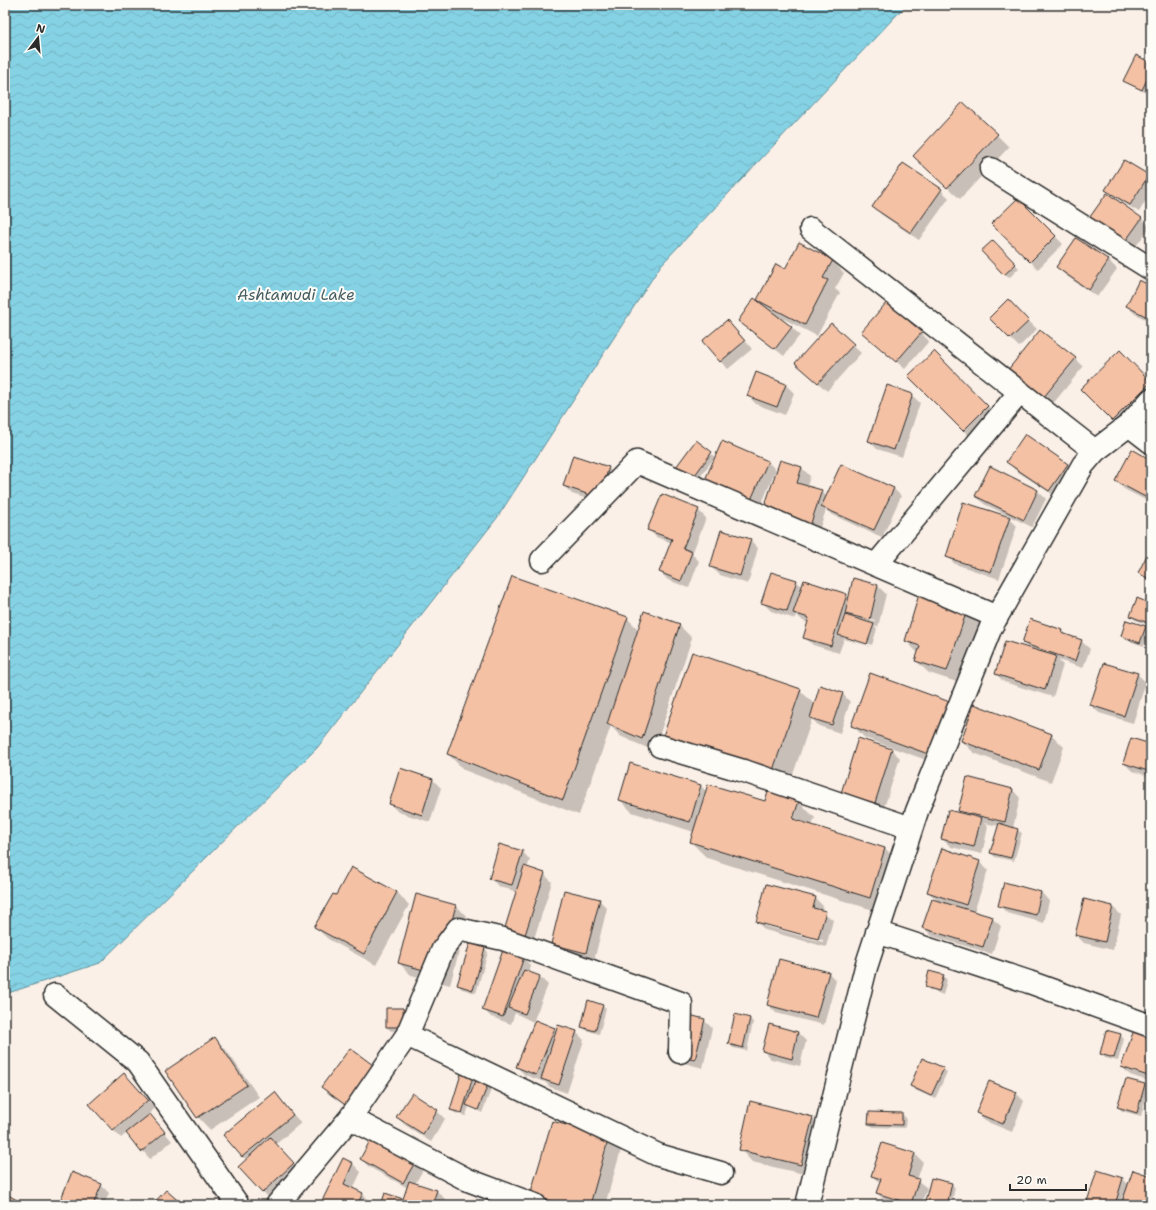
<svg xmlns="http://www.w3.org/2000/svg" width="1156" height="1210" font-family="'Shantell Sans',sans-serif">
	<defs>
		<pattern id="water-waves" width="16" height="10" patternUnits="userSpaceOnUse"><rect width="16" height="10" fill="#85d2e4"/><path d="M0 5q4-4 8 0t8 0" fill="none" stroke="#73b4c4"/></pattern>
	</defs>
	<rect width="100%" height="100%" fill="#fbf0e7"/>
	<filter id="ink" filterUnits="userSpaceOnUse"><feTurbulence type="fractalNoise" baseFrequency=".025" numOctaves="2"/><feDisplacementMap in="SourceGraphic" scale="8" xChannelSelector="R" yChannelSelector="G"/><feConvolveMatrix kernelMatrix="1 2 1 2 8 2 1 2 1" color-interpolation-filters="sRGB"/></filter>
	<g filter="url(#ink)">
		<path fill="url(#water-waves)" stroke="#618f9a" d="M5,5h901l-245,260 -164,253 -180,230 -217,215 -95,31z"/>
		<path fill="#0003" fill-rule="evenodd" d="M1151,64v18l-5,11 -22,-12z
			M997,135l12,12 -49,52 -34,-31z
			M1148,175l3,3v14l-12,20 -24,-14 -8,-8z
			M941,190l8,8 -30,42 -37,-25 -8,-8z
			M1107,195l35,24 8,8 -19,26z
			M1018,199l45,45 -25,25 -45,-45z
			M1076,239l33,22 8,8 -20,28 -32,-22 -8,-8z
			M993,241l26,27 -10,10 -27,-27z
			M832,260l12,13 -9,16 5,4 -23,43 -37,-19 20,18 -16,21 -45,-35 19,-19 19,-37 8,5z
			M1151,287v35l-16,-8 -8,-8z
			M1008,301l29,28 -18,18 -29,-29z
			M831,325l30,28 -34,38 -22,-20z
			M735,329l17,20 -24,20 -8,-8z
			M921,333l8,8 -24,28 -34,-29z
			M934,352l62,62 -25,24 -61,-62z
			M1120,352l31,31v15l-31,30 -39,-39z
			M1075,359l8,8 -36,44 -35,-27z
			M786,385l8,8 -9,22 -29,-11 -8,-8z
			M912,395l8,8 -18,54 -25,-8 -8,-8z
			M696,442l19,15 -19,25 -15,-11z
			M723,442l45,20 8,8 -17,40 -46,-20z
			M781,461l21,7 8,8 -3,11 14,4 6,6 66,-9 8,8 -19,42 -51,-24 -5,-4 -8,23 -46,-14z
			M1007,461l60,3 8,8 -17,26 -43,-28z
			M1151,461v42l-27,-14 -8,-8z
			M991,467l47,24 8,8 -14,28 -48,-23 -8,-9z
			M608,468l9,8 -10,29 -35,-11 -8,-8z
			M698,510l8,8 -14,36 7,7 -10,27 -21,-8 -8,-8 12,-29 -16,-6 -8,-8z
			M1009,518l8,8 -18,53 -44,-15 -8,-8z
			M750,540l8,8 -10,36 -28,-9 -9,-8z
			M1151,549v34l-12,-10z
			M854,580l24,6 8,8 -8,33 -4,-1 3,3 -5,16 -28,-9v2l27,9 -27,-8 -5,14 -26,-8 -9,-8 5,-14 -6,-2 -7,-7 -1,5 -24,-8 -8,-8 33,-22 7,6 44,8 2,3zM854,615l21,5v2l-21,-5z
			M921,593l59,27 -20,63 -31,-10 -13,-12 2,-8 -12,-12z
			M1151,605v21l-16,-6 -4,-4z
			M627,618l12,12 40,-5 13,13 -38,113 -34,-15 -9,-10 -32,89 -115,-45 -16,-16z
			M1145,627l4,4 -5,15 -18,-6 -4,-4z
			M1063,631l5,5 13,5 9,8 -7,19 -25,-8 5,5 -10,32 -49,-15 -8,-8 34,-25 -7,-6z
			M871,674l72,92 -78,-28 -12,-12z
			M1137,674l9,8 -13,41 -34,-10 -8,-8z
			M800,690l15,15 27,-12 8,9 -10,31 -21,-7 -7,-7 -24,70 -108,-37z
			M975,706l77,29 12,12 -13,35 -77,-29 -12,-12z
			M1151,746v31l-19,-6 -8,-8z
			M892,750l8,8 -17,53 -41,-19z
			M631,764l70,22 6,6 59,11 33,-1 16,16 -3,8 73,22 16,17 -15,49 -179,-56 -16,-16 3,-10 -62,-20 -12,-12z
			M433,780l8,8 -11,34 -32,-10 -8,-8z
			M1012,789l8,9 -7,30 9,5 -8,28 -19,-4 -4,-4 8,-27 -15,-3 4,4 -6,27 -31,-7 -9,-8 22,-24 -5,-4z
			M522,851l8,9 -3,8 17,6 8,8 -20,63 -19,-6 4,-47 -19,-6 -8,-8z
			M979,862l9,8 -14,42 18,6 9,8 -9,28 -60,-18 -8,-8 14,-27 -10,-9z
			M352,868l45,24 12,13 -33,60 -48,-26 -13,-12 21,-30z
			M1005,883l36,9 8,9 -5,22 -37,-10 -8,-8z
			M815,898l8,8 -1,5 11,9 -7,27 -61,-17 -8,-8zM765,924l58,16v2l-58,-16z
			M599,900l8,8 -13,53 -34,-9 -8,-8z
			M1084,900l29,7 8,8 -8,35 -29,-7 -8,-8z
			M456,905l12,13 -18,67 -39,-10 -12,-12z
			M485,949l3,3 -12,41 -14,-4 -4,-4z
			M523,958l8,8 -2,7 11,4 8,8 -15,37 -18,-9 -4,11 -20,-7 -8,-8z
			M828,972l8,9 -12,44 -48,-12 -8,-8z
			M943,976l4,4 -4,15 -13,-5 -4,-3z
			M602,1006l4,3 -7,25 -13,-4 -4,-4z
			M387,1009h16l4,4 1,17 -17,1 -4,-4z
			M749,1018l4,4 -6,29 -14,-3 -4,-4z
			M704,1020l8,8 -9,40 -27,-7 -8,-8z
			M554,1029l3,3h19l8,8 -17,53 -17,-6 -6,-6v1l-19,-7 -8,-8z
			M1151,1030v52l-21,-7 -8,-8z
			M798,1033l8,8 -6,25 -29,-7 -8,-8z
			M1120,1035l4,4 -6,22 -13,-3 -4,-4z
			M215,1038l12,13 32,46 -49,33 -12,-13 -32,-46z
			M943,1069l4,3 -12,27 -20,-9 -4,-4z
			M472,1078l4,4 16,5 -10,26 -13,-7 -3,10 -11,-3 -4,-3z
			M132,1082l23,26 -6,6 23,27 -22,18 -23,-26 -6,5 -8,-8z
			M1145,1085l3,4 -7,27 -19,-5 -4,-4z
			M322,1087l35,27 -27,-19z
			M1016,1093l8,8 -12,31 -27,-11 -8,-8z
			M275,1094l26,29 -25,21 26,28 -31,28 -32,-33 7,-7 -22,-25z
			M412,1095l25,16 8,8 -14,23 -26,-17 -8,-8z
			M870,1113l32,1 4,4 -1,10 -32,-1 -4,-3z
			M812,1118l12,12 -11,46 -61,-14 -12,-13z
			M609,1138l12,12 -16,55h-64l-10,-10z
			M882,1144l33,10 8,8 -6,18 10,8 -6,17h-22l-14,-4 -8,-8 3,-10 -8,-7z
			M343,1159l10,5 8,8 -8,17 9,4 8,8 -1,4h-48z
			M361,1159l67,2 -13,23 22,7 8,8 -2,6h-61l21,-5 5,-12 -39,-21z
			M1097,1172l26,7 6,6 22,-8v28h-64z
			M952,1184l3,4 -4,17h-17l-8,-5z
			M101,1185l8,8 -5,12h-39l-4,-4z"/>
		<path fill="#f4c1a5" stroke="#2b2b2b" d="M1136,55l15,8v8l-9,19 -19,-9z
			M963,102l35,32 -51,54 -34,-32z
			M1124,160l25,15 -19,30 -25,-15z
			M903,163l39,26 -31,44 -39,-26z
			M1107,193l35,25 -20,28 -35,-25z
			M1018,198l38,38 -26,26 -39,-38z
			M1076,238l33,22 -20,30 -33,-23z
			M993,240l23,24 -12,11 -23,-24z
			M799,242l34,18 -10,18 5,2 -23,45 -48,-25 19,-36 9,5z
			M1139,280l12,6v33l-25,-13z
			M754,298l38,29 -17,22 -37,-28z
			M1008,299l21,22 -19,18 -21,-21z
			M887,302l35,30 -26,30 -35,-30z
			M727,320l18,21 -25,21 -18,-21z
			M831,323l23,21 -36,39 -23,-20z
			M1040,330l36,28 -38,46 -35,-28z
			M1120,350l31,32 -39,39 -32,-32z
			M934,351l54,55 -25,25 -55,-55z
			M756,372l30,12 -9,23 -30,-11z
			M887,385l26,9 -19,56 -26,-9z
			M1025,434l43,30 -19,27 -43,-29z
			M696,440l16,12 -20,27 -16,-12z
			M722,441l46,20 -18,41 -46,-20z
			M1132,449l19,11v40l-36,-19z
			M573,455l36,12 -10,31 -36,-12z
			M780,460l22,7 -5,16 25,7 -12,36 -47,-15z
			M841,464l53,24 -20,42 -53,-23z
			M990,466l48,24 -14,30 -49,-24z
			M662,494l37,15 -16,39 9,4 -11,29 -22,-9 13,-33 -25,-9z
			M963,502l47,15 -19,55 -45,-15z
			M721,530l30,9 -11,37 -30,-9z
			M1151,547v33l-13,-7z
			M771,572l26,8 -10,31 -26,-8z
			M512,576l116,41 -65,183 -116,-46z
			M853,578l25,7 -8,35 -25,-6z
			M804,580l43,14 -16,52 -28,-8 6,-20 -16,-5z
			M920,591l48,16 -21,64 -32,-10 5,-15 -15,-5z
			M1137,598l14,6v20l-21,-8z
			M644,611l36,13 -38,115 -35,-15z
			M845,615l29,9 -7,20 -29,-9z
			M1030,619l33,11 -1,3 20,7 -7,21 -53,-18z
			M1126,620l20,6 -6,17 -19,-7z
			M1005,641l51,15 -11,34 -50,-16z
			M692,652l109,37 -29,84 -109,-37z
			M1104,663l34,10 -14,43 -34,-11z
			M870,673l80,29 -19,53 -80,-29z
			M820,685l23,8 -11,32 -22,-7z
			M974,704l78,30 -13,36 -78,-29z
			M858,738l34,11 -17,54 -34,-10z
			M1131,738l20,6v28l-28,-9z
			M630,763l71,22 -11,37 -71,-22z
			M400,768l33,11 -11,36 -33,-11z
			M967,777l46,12 -8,33 -47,-11z
			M708,784l57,17 3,-10 31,10 -6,18 92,29 -15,50 -180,-56z
			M948,810l33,8 -7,29 -33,-8z
			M999,823l19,6 -7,29 -21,-5z
			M499,844l24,7 -11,34 -23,-6z
			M942,848l38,13 -14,44 -39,-13z
			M524,866l21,7 -21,65 -20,-7z
			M351,867l46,25 -33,62 -50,-27 19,-33 3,1z
			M1004,882l37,10 -5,23 -38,-9z
			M766,884l50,13 -3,11 13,3 -8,28 -62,-17z
			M564,890l36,9 -14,54 -35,-9z
			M416,894l40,11 -18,69 -40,-11z
			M932,899l61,18 -10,30 -61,-19z
			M1084,899l29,7 -8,36 -30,-7z
			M470,943l15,5 -12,42 -16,-5z
			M503,950l21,7 -21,60 -21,-7z
			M779,959l50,13 -13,46 -49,-13z
			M524,970l16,6 -15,38 -17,-6z
			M929,971l15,4 -5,16 -14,-4z
			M588,1000l15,5 -8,26 -14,-4z
			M386,1008h17l1,19h-18z
			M677,1012l28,7 -10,41 -28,-6z
			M735,1014l15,4 -7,30 -15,-4z
			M535,1020l20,8 -19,47 -20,-8z
			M769,1024l29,8 -6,27 -30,-8z
			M1136,1024l15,5v48l-30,-10z
			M558,1025l19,6 -18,54 -18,-6z
			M1106,1030l15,4 -7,24 -14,-4z
			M215,1037l32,48 -50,33 -32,-47z
			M350,1048l27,20 -29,39 -27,-20z
			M922,1058l22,10 -13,28 -21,-10z
			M124,1073l24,27 -35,31 -24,-27z
			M461,1074l12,3 -11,36 -12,-3z
			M477,1078l12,4 -11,28 -12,-5z
			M1126,1079l19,5 -8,29 -20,-6z
			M989,1081l28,11 -14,32 -27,-11z
			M275,1092l18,23 -51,42 -19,-22z
			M412,1093l26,17 -15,24 -27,-17z
			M750,1101l63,16 -12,48 -62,-15z
			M869,1112l33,1v12l-34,-1z
			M150,1114l15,18 -24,20 -15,-19z
			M552,1121l57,16 -19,68h-26l-34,-10z
			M377,1128l44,24 -18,31 -43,-24z
			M270,1137l24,26 -32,30 -24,-26z
			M882,1143l33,10 -7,23 11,3 -8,25 -35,-11 5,-14 -10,-3z
			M343,1158l10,5 -9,21 19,9 -6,12h-37z
			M1097,1170l26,8 -8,27h-29z
			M1133,1170l18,6v21l-3,8h-27z
			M72,1172l30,12 -9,21h-24l-9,-4z
			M931,1178l21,5 -5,22 -22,-4z
			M409,1181l28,9 -5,15h-51l4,-12 18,6z
			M166,1190l17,15h-31z
			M5,1193l20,12h-20z"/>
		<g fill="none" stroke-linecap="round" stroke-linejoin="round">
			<defs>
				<path id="street" d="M991,169l160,100
					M811,229l284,222
					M1129,425l22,17
					M542,560l95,-98 360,155
					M876,565l144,-173
					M660,746l87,26 164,56
					M877,932l152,50 122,44
					M55,995l83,67 100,143
					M407,1035l251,120 63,18
					M350,1118l118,62 67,25
					M277,1205l73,-87 57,-83 36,-86 15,-20 45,10 178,64 -1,49
					M807,1205l59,-238 51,-156 74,-184 92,-162 12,-14 34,-26 22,-25"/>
			</defs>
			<use href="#street" stroke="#2b2b2b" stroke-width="25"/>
			<use href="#street" stroke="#fdfcf7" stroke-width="22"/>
		</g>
	</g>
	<g text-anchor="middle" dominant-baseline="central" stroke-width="4" stroke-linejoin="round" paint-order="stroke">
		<g font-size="15" font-style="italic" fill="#465d62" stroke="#fdfcf7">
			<text x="296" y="295">Ashtamudi Lake</text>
		</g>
	</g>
	<rect width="1156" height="1210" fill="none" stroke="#fdfcf7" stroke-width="20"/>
	<rect x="10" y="10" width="1136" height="1190" fill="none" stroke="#2b2b2b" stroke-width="1.5" filter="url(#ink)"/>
	<g transform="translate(38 38) rotate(16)" stroke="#fdfcf7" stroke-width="3" paint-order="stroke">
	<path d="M0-3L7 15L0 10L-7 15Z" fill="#2b2b2b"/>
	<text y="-6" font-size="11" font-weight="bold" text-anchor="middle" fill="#2b2b2b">N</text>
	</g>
	<path d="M1010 1184v6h76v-6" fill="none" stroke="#2b2b2b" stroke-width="2"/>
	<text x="1016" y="1184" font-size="12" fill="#2b2b2b" stroke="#fdfcf7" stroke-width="3" paint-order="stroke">20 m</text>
</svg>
